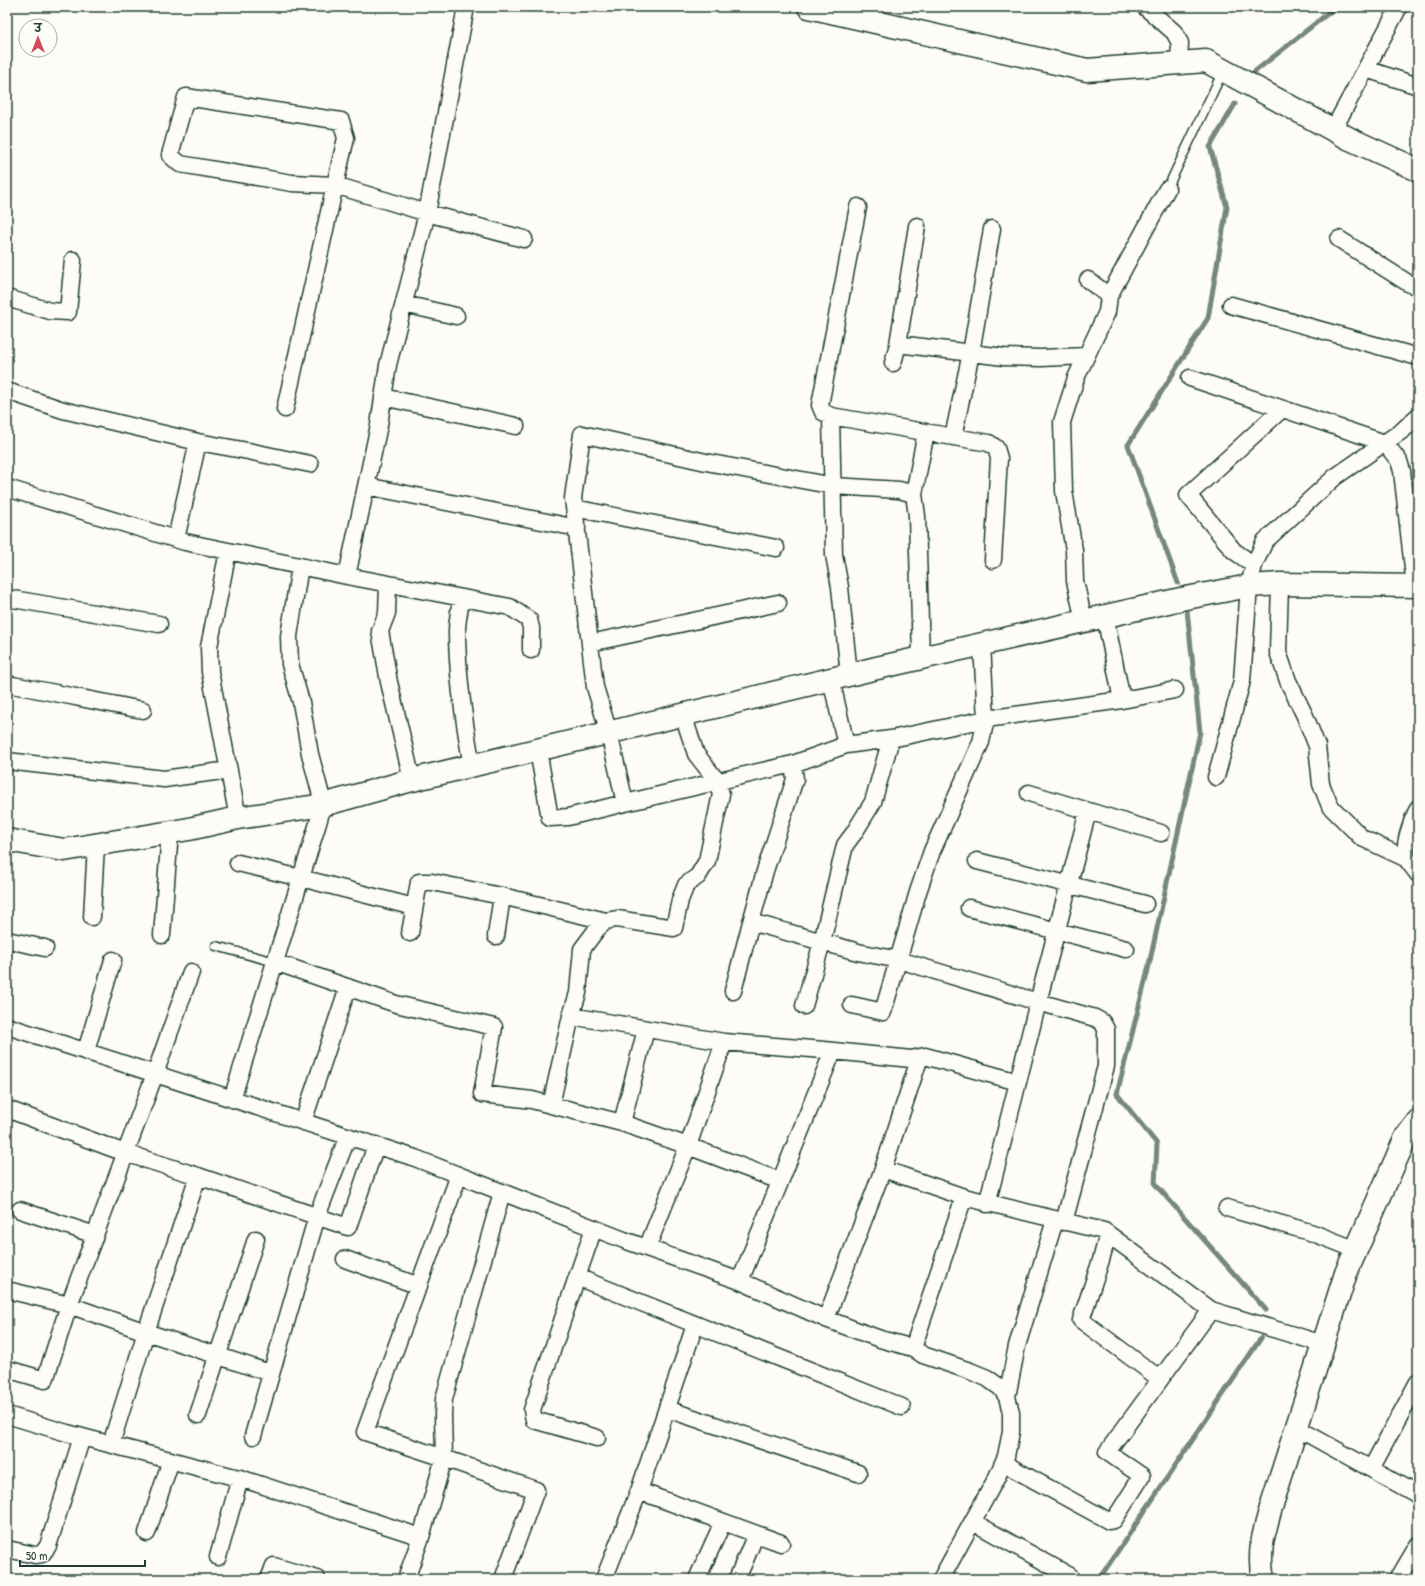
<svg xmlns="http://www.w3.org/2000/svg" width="1425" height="1586" font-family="'Patrick Hand','Playpen Sans Deva',sans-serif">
	<rect width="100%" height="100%" fill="#fdfcf7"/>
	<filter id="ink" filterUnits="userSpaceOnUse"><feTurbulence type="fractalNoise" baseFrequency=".025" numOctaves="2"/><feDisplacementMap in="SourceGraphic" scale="8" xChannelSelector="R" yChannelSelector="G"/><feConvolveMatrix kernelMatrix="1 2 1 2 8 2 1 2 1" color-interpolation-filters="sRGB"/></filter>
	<g filter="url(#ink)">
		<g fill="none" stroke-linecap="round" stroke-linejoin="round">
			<path stroke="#75877f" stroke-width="5" d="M1253,73l83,-66
				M1178,583l-50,-138 80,-127 19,-111 -17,-60 25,-43
				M1187,610l13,122 -53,242 -30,120 40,50 -2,40 111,126
				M1099,1579l162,-241"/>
			<defs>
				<path id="lane" d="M1167,189l56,-118
					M216,946l59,16"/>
				<path id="street" d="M1145,7l29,25 6,11 -1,20
					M1366,69l52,17
					M1333,130l66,-123
					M858,207l-38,198 3,7 8,4 158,27 7,5 3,10 -6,102
					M1339,239l69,44 10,4
					M1109,296l58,-107
					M7,298l43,13 18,1 5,-52
					M404,304l52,12
					M1231,305l187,52
					M898,344l19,-118
					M893,363l5,-19 106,13 37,1 45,-2
					M1190,378l195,65 14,18 3,10 13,115
					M7,391l56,19 135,32 50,9 62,13
					M383,397l133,29
					M285,409l50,-224 -43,-2 -112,-19 -10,-9 16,-58 155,24 5,17 -11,47 92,28 97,26
					M831,416l3,139 6,32 9,88
					M953,437l18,-84 21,-124
					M366,486l211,42
					M7,488l178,54 162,34 32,-151 9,-60 39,-152 39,-206
					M914,494l12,-62
					M574,508l202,40
					M176,539l22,-97
					M228,551l-19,96 1,25 28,146
					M1254,565l-20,-14 -46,-56 94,-86
					M347,576l163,31 19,13 2,8v22
					M388,584l-1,29 -7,18 9,51 23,98
					M1280,584l-2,68 10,29 17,35 12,30 4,38 9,22 32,32 45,21
					M7,598l152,26
					M461,598c-1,11 -4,22 -4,33 0,45 7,91 15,135
					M1105,616l17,84 53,-10
					M1084,621l-9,-40 -1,-31 -10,-59 -2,-69 14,-44 31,-66 2,-16 -21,-16
					M590,643l188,-40
					M831,679l15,66 -53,19 2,15 -30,92 -14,51 107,30 41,8 139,42 50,-191
					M7,684c46,8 91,18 136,26
					M846,745l45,-6 95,-20 136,-19
					M538,750l12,68 18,-1 57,-14 -16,-70 -14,-46 -22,-189 9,-64 124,28 128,24 65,4 15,4 3,22 4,142
					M7,761l157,18 65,-9
					M1216,777l26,-96 7,-95 5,-21 11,-24 70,-64 68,-47 15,-14
					M1029,793l132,40
					M625,803l168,-39
					M1418,808c-6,12 -17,40 -10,53 3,4 7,9 10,13
					M977,861l168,43
					M238,863l63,15 113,29
					M969,908l157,41
					M92,917l4,-72
					M410,933l9,-51h13l74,15 100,24
					M162,935l8,-103
					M496,936l6,-40
					M7,940l38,8
					M275,962l43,-139 5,-18 -1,-6 -12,-45 -9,-52 -11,-38 -1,-28 11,-70
					M733,991l18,-69
					M852,1005l31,7 35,-120 14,-41 49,-109 5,-23 -4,-75
					M804,1006l18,-64 23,-97 9,-12 19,-31 18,-63
					M571,1016l7,-23 4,-44 15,-20 9,-8 11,-2 57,9 6,-28 6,-15 12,-9 9,-15 14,-67 -4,-13 -21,-27 -13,-39
					M7,1026l408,132 209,82 116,41 86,38 54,20 33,9 10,7 47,16 17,7 14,10 6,9 4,15v20l-5,24 -9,21 -56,102
					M86,1051l27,-91
					M1018,1082l20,-80 57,16 7,4 4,7v37l-42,156
					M232,1099l43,-137 121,42 98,23 -12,67 50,6 19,5 71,18 66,23 -41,102
					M551,1105l20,-89 153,26
					M7,1109l118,44 73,23
					M303,1122l45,-135
					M622,1123l24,-94
					M883,1169l81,28 140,34 107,79 112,34
					M459,1175l-94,257 79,26 -1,-44 1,-15 58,-207
					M780,1181l-92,-35 36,-104 100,8 87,9 14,-3 93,26 -31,122
					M1227,1208l86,25 44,17
					M20,1210l75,25
					M594,1228l-17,49 325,130
					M1108,1234l-7,26 -20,60 79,59
					M345,1259l74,27
					M577,1277l-45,133 2,10 63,18
					M740,1281l93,-230
					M7,1290l62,15 86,-231 36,-102
					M826,1319l57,-150 37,-112
					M913,1348l51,-151
					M7,1369l38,11 24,-75 77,27 -35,112
					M270,1373l-124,-41 52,-156 150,51 28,-82
					M1007,1397l10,-51 38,-126
					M667,1409l191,64
					M7,1415l60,18 179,47 175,57
					M198,1415l58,-176
					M1297,1428l121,67
					M253,1436l64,-220 31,-80
					M1003,1463l106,58 5,-1 28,-44 -35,-24 104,-142
					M1371,1469l47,-87
					M639,1491l142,52
					M973,1522l97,54
					M147,1533l24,-73
					M7,1549l28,6 7,-1 6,-8 34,-109
					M218,1557l22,-79
					M269,1579l5,-13 43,13
					M406,1579l15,-42 23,-79 92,32 -33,89
					M604,1579l35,-88 56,-166
					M697,1579l26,-57
					M737,1579l19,-45
					M1398,1579l20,-34"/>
				<path id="secondary" d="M809,7l278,63 119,-9 144,78 68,31
					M7,840l57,10 125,-21 49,-11 85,-13 89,-25 465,-112 304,-69 68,-13 31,-2 138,2
					M1263,1579c-6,-29 2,-50 10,-78l73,-228 60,-136 12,-16"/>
			</defs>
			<use href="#lane" stroke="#1f3d34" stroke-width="11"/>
			<use href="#street" stroke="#1f3d34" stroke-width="19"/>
			<use href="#secondary" stroke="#1f3d34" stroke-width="25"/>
			<use href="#lane" stroke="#fdfcf7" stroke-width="8"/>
			<use href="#street" stroke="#fdfcf7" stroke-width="16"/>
			<use href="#secondary" stroke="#fdfcf7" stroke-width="22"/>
		</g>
	</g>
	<rect width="1425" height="1586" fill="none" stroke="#fdfcf7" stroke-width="24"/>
	<rect x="12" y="12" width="1401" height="1562" fill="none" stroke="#1f3d34" stroke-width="1.5" filter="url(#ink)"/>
	<g transform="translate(38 38)"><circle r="19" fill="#fdfcf7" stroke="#a4b0a9"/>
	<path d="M0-3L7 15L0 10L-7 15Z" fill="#d1495b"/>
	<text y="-6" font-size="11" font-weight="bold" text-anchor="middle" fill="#1f3d34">उ</text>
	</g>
	<path d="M20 1560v6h125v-6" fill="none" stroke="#1f3d34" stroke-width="2"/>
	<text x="26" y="1560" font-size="12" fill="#1f3d34" stroke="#fdfcf7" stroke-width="3" paint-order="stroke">50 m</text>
</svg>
